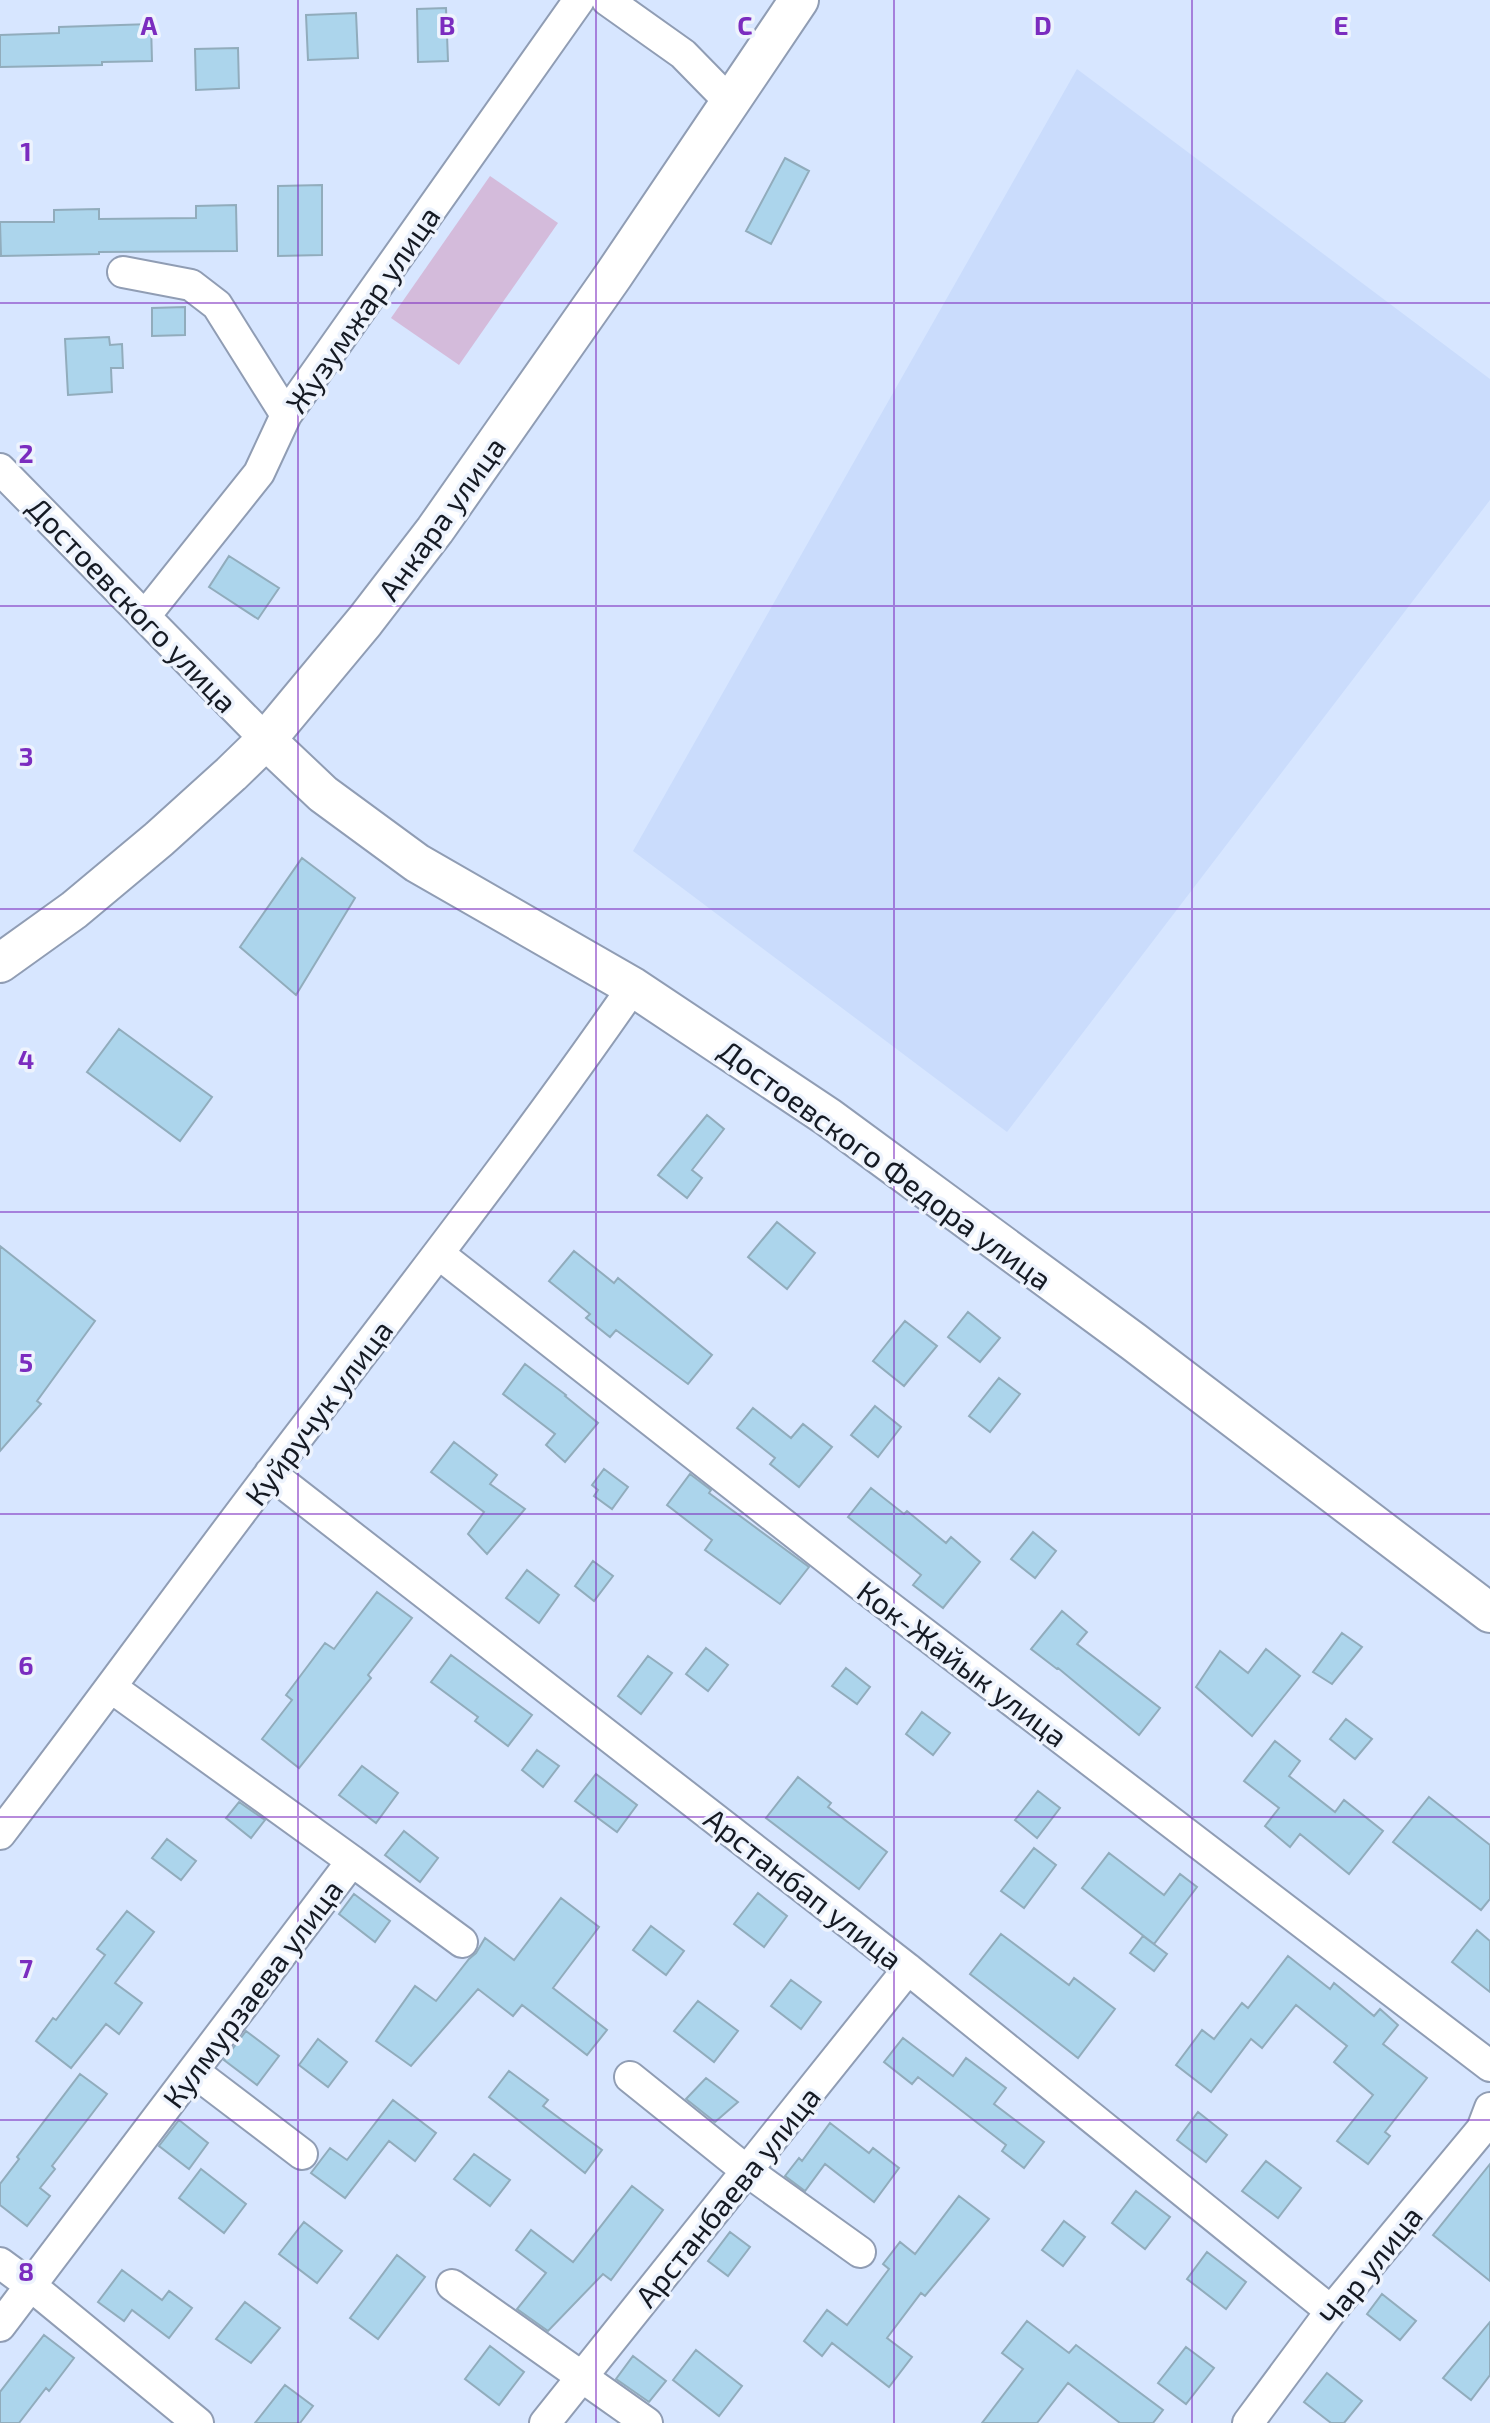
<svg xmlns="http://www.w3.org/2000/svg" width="1490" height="2423" font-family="'Exo 2',sans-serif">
	<rect width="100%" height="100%" fill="#d7e6ff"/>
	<path fill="#cadcfc" d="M1077,69l413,310v121l-483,632 -374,-281z"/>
	<path fill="#d4bbdb" d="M490,176l68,47 -99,142 -68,-47z"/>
	<path fill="#acd5ec" stroke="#91acbc" stroke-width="2" d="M446,8l2,53 -30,1 -1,-53z
		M356,13l2,45 -50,2 -2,-45z
		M151,24l1,37 -50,1v3l-102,2v-32l59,-2v-6z
		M238,48l1,40 -43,2 -1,-41z
		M785,158l24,13 -38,73 -25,-13z
		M322,185v70l-44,1v-70z
		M236,205l1,46 -138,1v2l-98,2 -1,-34h54v-12l45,-1v10l97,-1v-12z
		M185,307v28l-33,1v-28z
		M109,337l1,8 12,-1 1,24h-12l1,24 -44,3 -3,-56z
		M229,556l50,32 -21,31 -49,-32z
		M302,858l53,40 -59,97 -56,-48z
		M119,1029l93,68 -32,44 -93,-69z
		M707,1115l17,14 -32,41 10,8 -15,20 -29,-23z
		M777,1222l38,31 -28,36 -39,-32z
		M0,1246l95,75 -58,80 4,3 -41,47z
		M574,1251l40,32 4,-5 94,77 -24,29 -72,-54 -6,7 -24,-19 4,-4 -41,-33z
		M968,1312l32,26 -20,24 -32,-25z
		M905,1321l32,25 -33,40 -31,-25z
		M525,1364l41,31 -1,1 33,27 -33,39 -19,-17 9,-11 -52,-40z
		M999,1378l21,16 -30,38 -21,-16z
		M875,1406l26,21 -23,30 -27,-22z
		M753,1408l38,30 12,-14 29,23 -33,40 -29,-23 5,-6 -38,-30z
		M454,1442l43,33 -7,9 35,25 -38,45 -19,-20 16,-22 -53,-40z
		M604,1469l24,18 -16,22 -18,-13 4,-6 -6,-5z
		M690,1474l21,16 -2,3 100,74 -29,37 -75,-54 7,-10 -45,-35z
		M871,1488l33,26 3,-3 39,32 5,-6 29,25 -37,46 -30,-23 8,-10 -73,-58z
		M1033,1532l23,19 -21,27 -24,-19z
		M593,1561l20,15 -19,25 -19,-15z
		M527,1570l32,25 -20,28 -33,-25z
		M377,1592l35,26 -44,57 3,3 -72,90 -37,-29 30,-39 -6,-5 39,-52 9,6z
		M1062,1611l25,21 -10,12 83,64 -21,27 -81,-67 -1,1 -26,-20z
		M1342,1633l20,14 -30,37 -19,-12z
		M706,1648l22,17 -20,26 -22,-17z
		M1266,1649l34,27 -48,60 -56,-49 24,-36 28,22z
		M451,1655l81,60 -24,31 -33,-25 3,-4 -47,-35z
		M648,1656l24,17 -31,41 -23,-18z
		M846,1668l24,19 -13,17 -25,-18z
		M922,1712l28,21 -17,22 -27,-21z
		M1346,1719l26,20 -17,20 -25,-20z
		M1275,1741l25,20 -11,15 46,36 9,-12 39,31 -34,43 -49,-40 -10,13 -25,-21 14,-18 -35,-27z
		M537,1750l22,16 -16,21 -21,-17z
		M362,1766l36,27 -22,30 -37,-28z
		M596,1774l41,31 -20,27 -42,-31z
		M798,1777l33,26 -3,4 59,45 -28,37 -93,-71z
		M1038,1791l22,17 -23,30 -22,-18z
		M1429,1797l61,48v54l-9,11 -88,-68z
		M239,1802l26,18 -14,18 -25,-20z
		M404,1831l34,27 -18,24 -35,-27z
		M167,1839l29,22 -15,19 -29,-22z
		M1034,1848l22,17 -32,43 -23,-17z
		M1109,1853l55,42 16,-21 17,13 -43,57 -72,-56z
		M758,1893l29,23 -23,31 -30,-23z
		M354,1894l36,27 -15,21 -36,-28z
		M561,1898l38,29 -46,61 54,42 -20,25 -65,-50 -9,11 -35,-27 -67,77 -35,-25 39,-55 21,15 33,-42 7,-6 9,-15 29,22z
		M127,1911l27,21 -39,51 27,20 -23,31 -13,-10 -35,44 -35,-27 17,-23 3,2 49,-65 -8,-6z
		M651,1926l33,25 -18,24 -33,-25z
		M1477,1930l13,11v51l-38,-30z
		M1001,1934l68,51 5,-7 41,31 -37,49 -108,-84z
		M1143,1936l24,18 -13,17 -24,-18z
		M1288,1956l42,33 4,-6 40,33 6,-7 18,16 -15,19 44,34 -42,54 5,4 -22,28 -31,-23 36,-46 -39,-33 13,-16 -51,-41 -34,43 -11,-9 -40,53 -35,-27 26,-35 12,9 28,-36 6,5z
		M791,1980l30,22 -20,27 -30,-23z
		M698,2001l40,30 -24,31 -40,-31z
		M246,2031l33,25 -22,29 -33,-25z
		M903,2038l50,38 13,-18 40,30 -12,16 50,38 -20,26 -22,-17 4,-6 -88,-68 -6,7 -28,-22z
		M318,2039l29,23 -19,25 -29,-22z
		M509,2071l39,29 -5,6 59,44 -17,23 -96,-76z
		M80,2074l27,20 -55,72 3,3 -15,19 10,8 -23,30 -27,-21v-21l19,-25 -2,-2z
		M706,2078l32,24 -23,20 -29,-23z
		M393,2100l43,33 -21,28 -26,-20 -44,57 -34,-25 19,-25 17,12z
		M1198,2112l29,23 -21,27 -29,-22z
		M179,2120l29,23 -19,26 -30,-23z
		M830,2123l39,30 4,-5 26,20 -25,34 -49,-38 -20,27 -20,-15 14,-18 3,3z
		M474,2154l36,26 -20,26 -36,-27z
		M1266,2161l35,27 -23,30 -36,-27z
		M1490,2164v117l-57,-46z
		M201,2169l45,35 -22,29 -45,-35z
		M632,2186l31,24 -52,70 -8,-6 -55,57 -31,-22 29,-36 -30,-23 15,-20 42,32z
		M1136,2191l34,26 -25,32 -33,-26z
		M959,2196l30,23 -64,77 -4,-3 -34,45 25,19 -23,30 -57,-44 -10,13 -18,-15 23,-31 20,15 42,-56 -6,-5 17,-22 15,12z
		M1064,2221l21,16 -22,29 -21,-16z
		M304,2222l38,29 -25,32 -38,-29z
		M730,2232l20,15 -22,29 -20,-15z
		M1207,2252l39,30 -20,27 -39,-30z
		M397,2255l28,22 -47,62 -28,-21z
		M122,2270l40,30 7,-9 23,17 -23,30 -37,-28 -8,11 -26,-19z
		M1382,2294l34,27 -16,19 -33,-26z
		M245,2302l35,26 -29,35 -35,-24z
		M1027,2321l42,32 7,-8 87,65 -10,13h-33l-52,-40 -31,40h-55l41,-54 -21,-16z
		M1490,2322v53l-19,25 -28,-22z
		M44,2335l30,23 -25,33 -3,-3 -27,35h-19v-31z
		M490,2346l34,26 -25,33 -34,-26z
		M1186,2347l28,21 -28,36 -28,-21z
		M696,2350l46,36 -23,30 -46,-36z
		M633,2356l33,25 -17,21 -33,-23z
		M1327,2373l35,28 -18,22h-13l-27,-21z
		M285,2385l28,21 -13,17h-45z"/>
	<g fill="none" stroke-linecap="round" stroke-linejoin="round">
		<defs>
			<path id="minor" d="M607,0l76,54 47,48
				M123,272l68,13 26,20 69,110
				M0,469l266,271
				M145,616l114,-143 27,-58 293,-415
				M439,1254l423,332 628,480
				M270,1473l638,496 423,342
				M0,1834c92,-120 180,-242 272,-363 122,-160 246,-318 361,-484
				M352,1861l110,81
				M193,2071l109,83
				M630,2077l117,94 113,81
				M0,2263l30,22 168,138
				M452,2285l195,138
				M0,2326l352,-465 -240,-173
				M545,2423l363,-454
				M1248,2423l83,-112 151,-182 8,-21"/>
			<path id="major" d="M266,740l57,54 94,69 216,124 195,130 306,225 356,271
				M0,963l74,-53 85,-71 72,-65 35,-34 99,-119 70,-91 178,-254 186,-276"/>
		</defs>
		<use href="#minor" stroke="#909db4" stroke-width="34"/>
		<use href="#major" stroke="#909db4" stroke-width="42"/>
		<use href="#minor" stroke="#fff" stroke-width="30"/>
		<use href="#major" stroke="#fff" stroke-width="38"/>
	</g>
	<path fill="none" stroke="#7b2cbf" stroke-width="2" stroke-opacity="0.55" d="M298,0v2423M596,0v2423M894,0v2423M1192,0v2423M0,303h1490M0,606h1490M0,909h1490M0,1212h1490M0,1514h1490M0,1817h1490M0,2120h1490"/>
	<g text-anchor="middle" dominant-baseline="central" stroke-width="7" stroke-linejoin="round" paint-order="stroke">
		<g font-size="30" fill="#151a23" stroke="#edf3fd">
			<text transform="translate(362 309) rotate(-55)">Жузумжар улица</text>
			<text transform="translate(441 518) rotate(-54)">Анкара улица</text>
			<text transform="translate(133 604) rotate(46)">Достоевского улица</text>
			<text transform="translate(886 1164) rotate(36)">Достоевского Федора улица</text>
			<text transform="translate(318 1412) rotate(-53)">Куйручук улица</text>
			<text transform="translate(963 1663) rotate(37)">Кок-Жайык улица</text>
			<text transform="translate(804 1888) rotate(38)">Арстанбап улица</text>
			<text transform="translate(252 1993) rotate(-53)">Кулмурзаева улица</text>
			<text transform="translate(727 2196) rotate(-51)">Арстанбаева улица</text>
			<text transform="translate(1370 2265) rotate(-51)">Чар улица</text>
		</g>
	</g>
	<g font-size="26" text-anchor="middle" font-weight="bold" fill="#7b2cbf" stroke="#edf3fd" stroke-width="7" stroke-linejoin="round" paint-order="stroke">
		<text x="149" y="35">A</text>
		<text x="447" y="35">B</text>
		<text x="745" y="35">C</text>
		<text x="1043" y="35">D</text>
		<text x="1341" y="35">E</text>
		<text x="26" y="161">1</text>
		<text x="26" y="463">2</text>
		<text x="26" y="766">3</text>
		<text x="26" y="1069">4</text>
		<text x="26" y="1372">5</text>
		<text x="26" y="1675">6</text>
		<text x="26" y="1978">7</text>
		<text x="26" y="2281">8</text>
	</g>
</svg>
